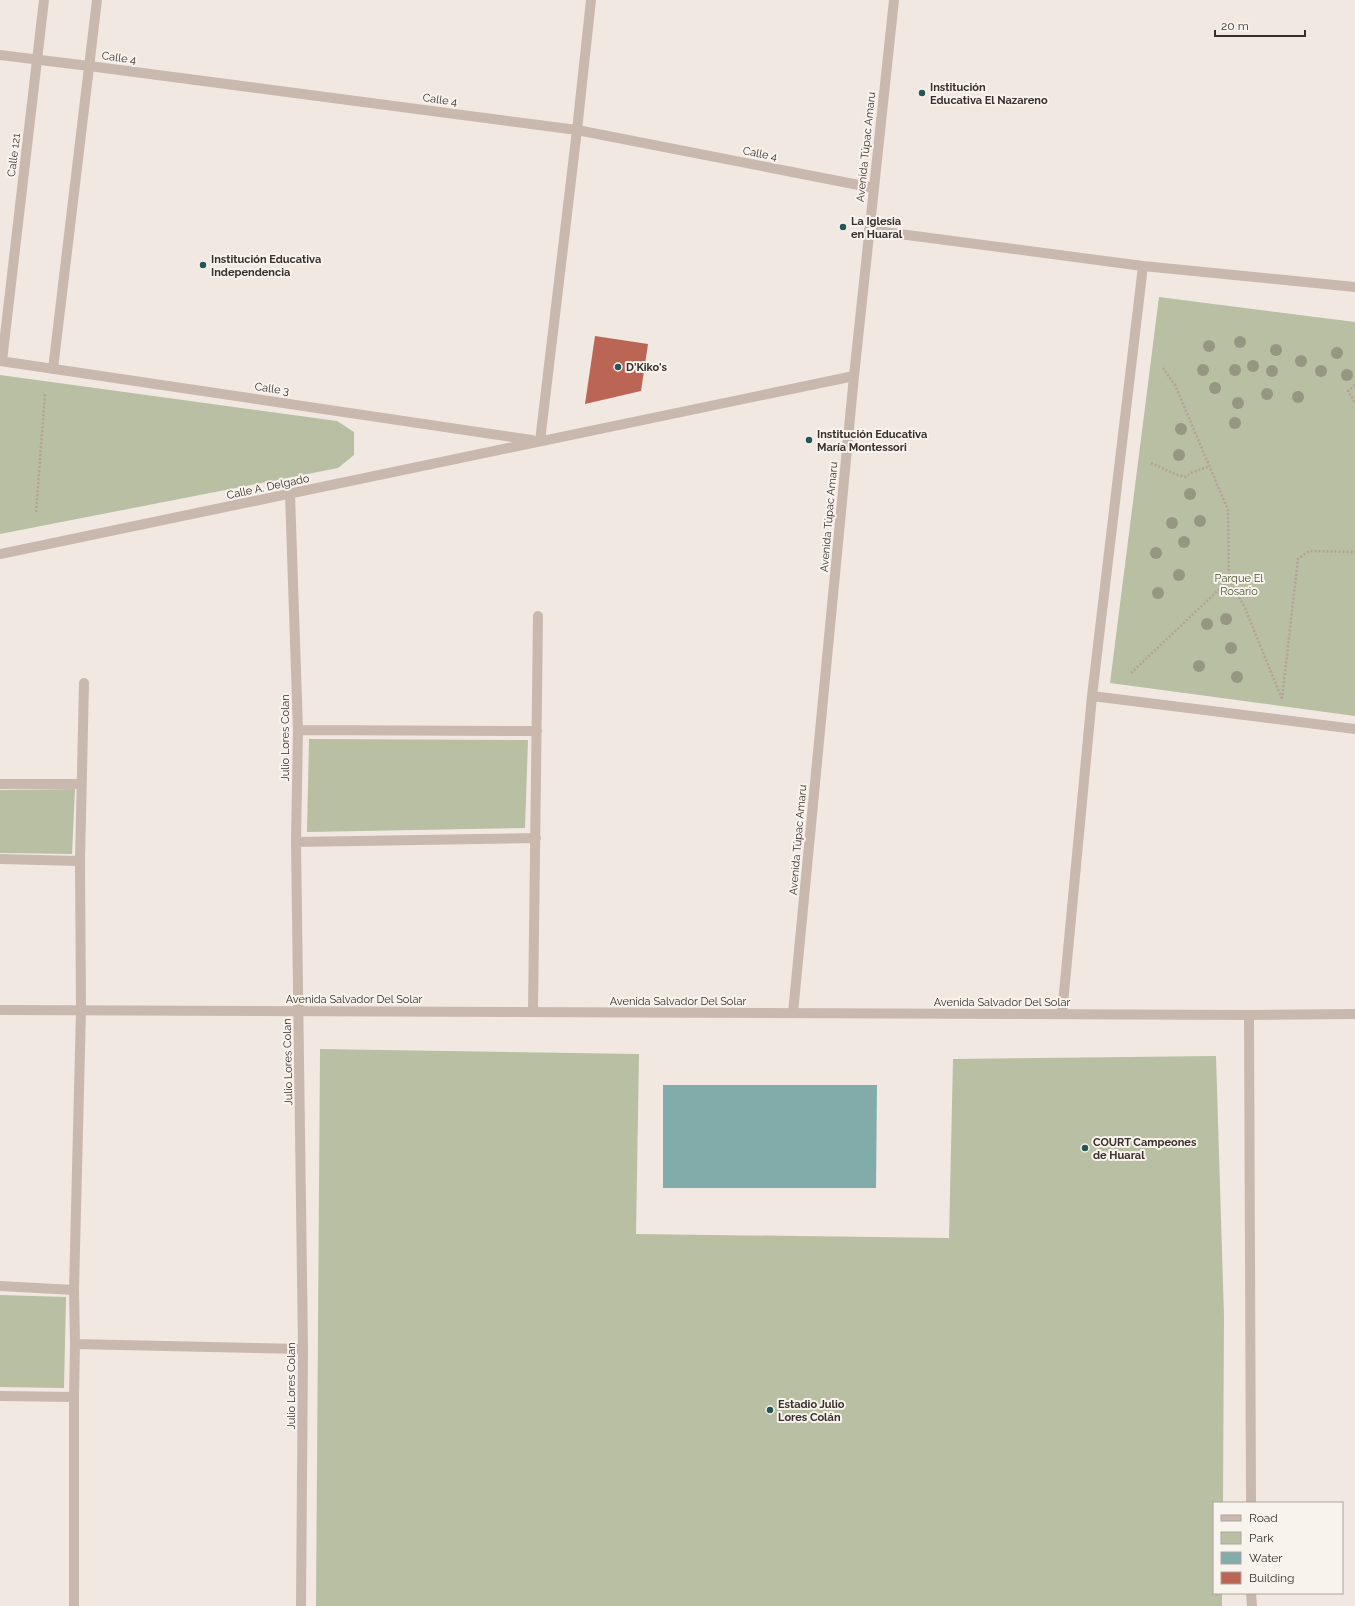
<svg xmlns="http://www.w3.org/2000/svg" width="1355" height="1606" font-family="Raleway,sans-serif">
	<rect width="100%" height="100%" fill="#f1e8e1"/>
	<path fill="#b8bfa2" d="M1159,297l196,25v394l-245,-33z
		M0,375l337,46 17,11v23l-16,13 -338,66z
		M309,739l219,1 -3,88 -218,4z
		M75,789l-3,65 -72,-1v-63z
		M320,1049l319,5 -3,180 313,4 4,-179 263,-3 8,260 -1,187h-9v90h8v13h-906z
		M0,1295l66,2 -2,91 -64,-1z"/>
	<path fill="#82acaa" d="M663,1085h214l-1,103h-213z"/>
	<path fill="#bb6555" d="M595,336l53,8 -7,47 -56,13z"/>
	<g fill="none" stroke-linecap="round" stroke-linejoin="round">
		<path stroke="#b4a298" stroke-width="2.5" stroke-dasharray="2 2" stroke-linecap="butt" d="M1355,385l-7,6 7,12
			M1151,463l24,11 11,3 5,-4 19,-7
			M36,512l9,-118
			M1229,580l16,28 37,91
			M1131,673l98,-93 -1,-70 -53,-125 -12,-17
			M1282,699l16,-140 11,-8 46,1"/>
		<path stroke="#c9b8ae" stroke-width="10" d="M0,55l89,11 488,64 297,58
			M869,230l274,36 212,21
			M0,361l532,79
			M2,361l42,-361
			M53,369l44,-369
			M540,441l37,-311 14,-130
			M290,494l8,236 -2,112 7,507 -2,257
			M0,554l854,-178
			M1092,696l263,33
			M298,730l239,1
			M0,784h81
			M296,842l240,-4
			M0,859l80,2
			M533,1012l5,-396
			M793,1013l61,-637 40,-376
			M1062,1014l30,-318 51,-430
			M1249,1015l2,488
			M0,1286l74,4
			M75,1344l228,5
			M0,1396l74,1
			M1251,1593l1,13
			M74,1606v-209l1,-53 -1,-54 7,-280 -1,-149 4,-178"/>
		<path stroke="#c9b8ae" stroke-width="10" d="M0,1010l1249,5 106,-1"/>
	</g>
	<g fill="#959780">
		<circle cx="1240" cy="342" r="6"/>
		<circle cx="1209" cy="346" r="6"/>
		<circle cx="1276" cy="350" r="6"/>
		<circle cx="1337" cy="353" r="6"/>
		<circle cx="1301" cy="361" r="6"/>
		<circle cx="1253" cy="366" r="6"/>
		<circle cx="1203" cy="370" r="6"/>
		<circle cx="1235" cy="370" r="6"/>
		<circle cx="1272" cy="371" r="6"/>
		<circle cx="1321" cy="371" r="6"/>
		<circle cx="1347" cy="375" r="6"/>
		<circle cx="1215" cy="388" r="6"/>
		<circle cx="1267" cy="394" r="6"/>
		<circle cx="1298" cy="397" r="6"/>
		<circle cx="1238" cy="403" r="6"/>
		<circle cx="1235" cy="423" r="6"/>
		<circle cx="1181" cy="429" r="6"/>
		<circle cx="1179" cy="455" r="6"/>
		<circle cx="1190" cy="494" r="6"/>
		<circle cx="1200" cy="521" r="6"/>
		<circle cx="1172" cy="523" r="6"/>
		<circle cx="1184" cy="542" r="6"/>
		<circle cx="1156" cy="553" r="6"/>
		<circle cx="1179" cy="575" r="6"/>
		<circle cx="1158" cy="593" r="6"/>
		<circle cx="1226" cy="619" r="6"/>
		<circle cx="1207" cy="624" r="6"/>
		<circle cx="1231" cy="648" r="6"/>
		<circle cx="1199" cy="666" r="6"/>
		<circle cx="1237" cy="677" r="6"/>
	</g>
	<g fill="#245655" stroke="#f9f3ed" stroke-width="1.5">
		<circle cx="922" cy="93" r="4"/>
		<circle cx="843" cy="227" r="4"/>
		<circle cx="203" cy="265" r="4"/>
		<circle cx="618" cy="367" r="4"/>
		<circle cx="809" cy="440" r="4"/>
		<circle cx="1085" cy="1148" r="4"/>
		<circle cx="770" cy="1410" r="4"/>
	</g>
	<g text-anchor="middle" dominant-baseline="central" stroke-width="4" stroke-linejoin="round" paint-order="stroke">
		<g font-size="11" fill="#382e2b" stroke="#f9f3ed">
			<text transform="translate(119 58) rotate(8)">Calle 4</text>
			<text transform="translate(440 100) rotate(8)">Calle 4</text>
			<text transform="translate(866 147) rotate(-84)">Avenida Túpac Amaru</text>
			<text transform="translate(760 154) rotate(11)">Calle 4</text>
			<text transform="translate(14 155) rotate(-83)">Calle 121</text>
			<text transform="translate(272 389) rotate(8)">Calle 3</text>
			<text transform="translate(268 487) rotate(-12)">Calle A. Delgado</text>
			<text transform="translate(829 517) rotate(-85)">Avenida Túpac Amaru</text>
			<text transform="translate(285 738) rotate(-90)">Julio Lores Colan</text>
			<text transform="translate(798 840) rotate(-85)">Avenida Túpac Amaru</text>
			<text x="354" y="999">Avenida Salvador Del Solar</text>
			<text x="678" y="1001">Avenida Salvador Del Solar</text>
			<text x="1002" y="1002">Avenida Salvador Del Solar</text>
			<text transform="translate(288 1062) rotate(-91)">Julio Lores Colan</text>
			<text transform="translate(291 1386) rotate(-90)">Julio Lores Colan</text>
		</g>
		<g font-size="11" font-weight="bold" fill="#382e2b" stroke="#f9f3ed" text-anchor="start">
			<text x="930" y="87">Institución<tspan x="930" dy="13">Educativa El Nazareno</tspan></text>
			<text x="851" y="221">La Iglesia<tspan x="851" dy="13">en Huaral</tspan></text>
			<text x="211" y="259">Institución Educativa<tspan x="211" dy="13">Independencia</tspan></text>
			<text x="626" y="367">D'Kiko's</text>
			<text x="817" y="434">Institución Educativa<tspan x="817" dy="13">María Montessori</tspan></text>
			<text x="1093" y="1142">COURT Campeones<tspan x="1093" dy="13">de Huaral</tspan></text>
			<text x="778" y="1404">Estadio Julio<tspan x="778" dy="13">Lores Colán</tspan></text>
		</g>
		<g font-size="11" fill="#4a5431" stroke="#f9f3ed">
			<text x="1239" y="578">Parque El<tspan x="1239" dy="13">Rosario</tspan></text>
		</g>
	</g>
	<rect x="1213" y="1502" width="130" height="92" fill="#f9f3ed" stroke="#aca49f"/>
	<rect x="1221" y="1515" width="20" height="6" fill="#c9b8ae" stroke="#aca49f"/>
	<text x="1249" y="1522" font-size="12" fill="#382e2b">Road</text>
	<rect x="1221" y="1532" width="20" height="12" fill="#b8bfa2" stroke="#aca49f"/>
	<text x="1249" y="1542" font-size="12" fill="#382e2b">Park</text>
	<rect x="1221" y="1552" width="20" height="12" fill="#82acaa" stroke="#aca49f"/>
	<text x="1249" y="1562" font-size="12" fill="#382e2b">Water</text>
	<rect x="1221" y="1572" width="20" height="12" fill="#bb6555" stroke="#aca49f"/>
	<text x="1249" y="1582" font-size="12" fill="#382e2b">Building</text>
	<path d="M1215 30v6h90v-6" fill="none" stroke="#382e2b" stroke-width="2"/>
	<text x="1221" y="30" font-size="12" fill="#382e2b" stroke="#f9f3ed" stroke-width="3" paint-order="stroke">20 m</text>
</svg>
